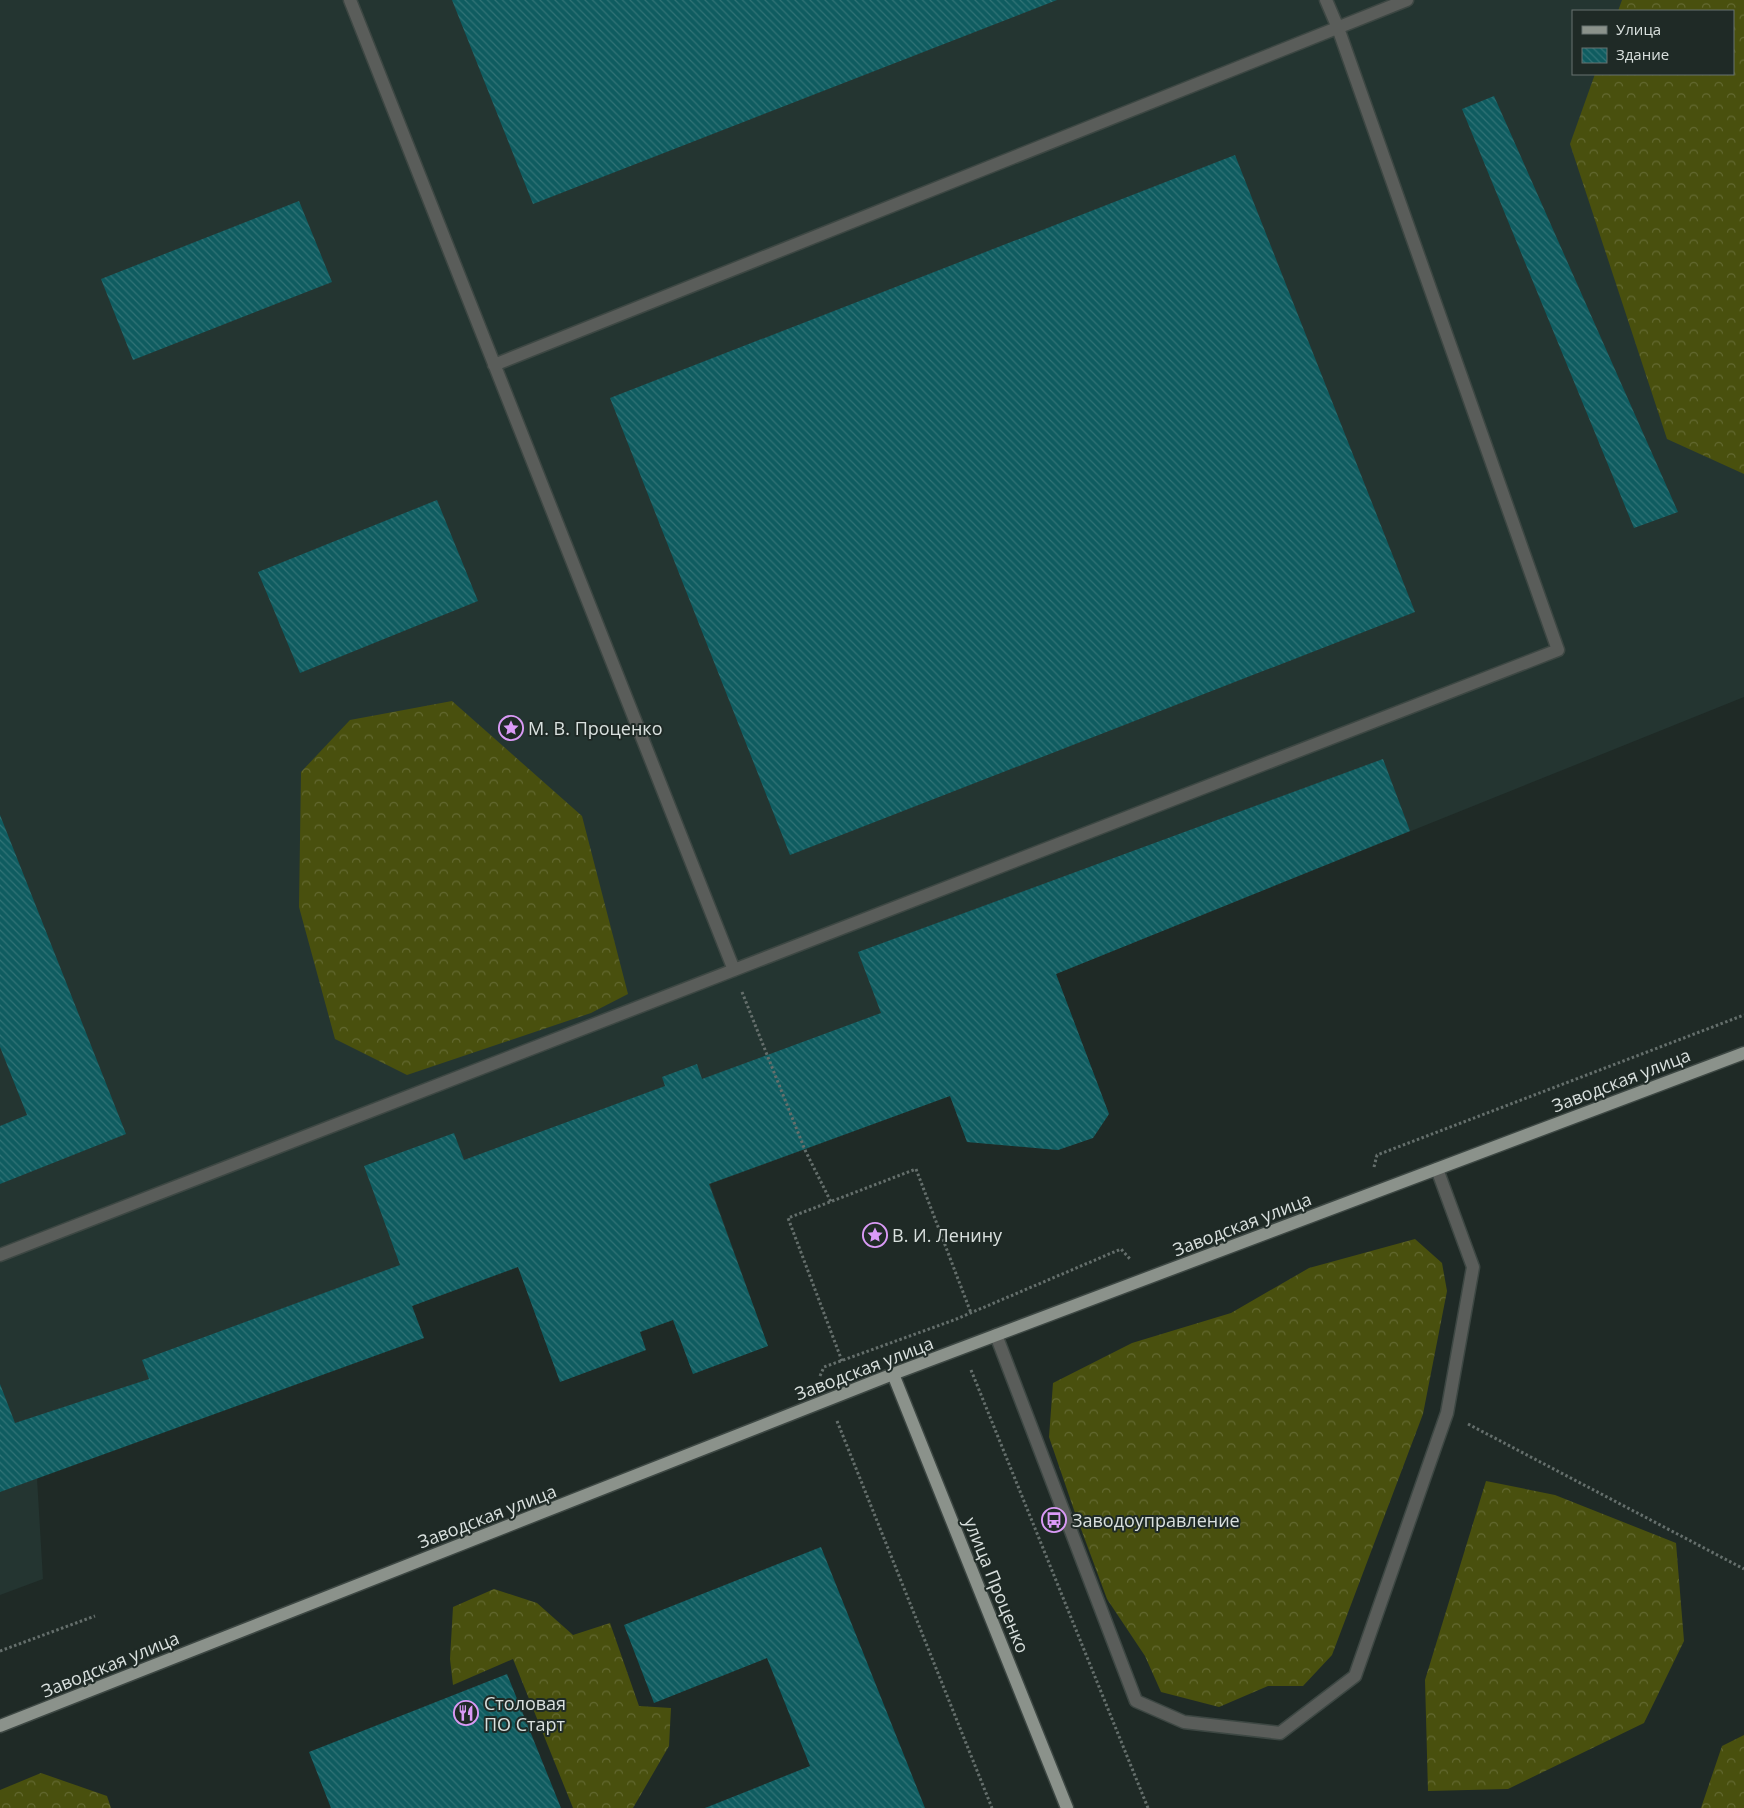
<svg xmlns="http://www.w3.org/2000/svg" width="1744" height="1808" font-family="'Open Sans',sans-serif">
	<defs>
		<pattern id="forest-crowns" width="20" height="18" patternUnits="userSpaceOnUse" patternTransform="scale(1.25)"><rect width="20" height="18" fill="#49500e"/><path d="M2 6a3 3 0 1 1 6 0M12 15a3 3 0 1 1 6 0" fill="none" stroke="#636931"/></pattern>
		<pattern id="building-back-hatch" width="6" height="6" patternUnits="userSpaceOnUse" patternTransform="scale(1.25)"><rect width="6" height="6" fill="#0f5c60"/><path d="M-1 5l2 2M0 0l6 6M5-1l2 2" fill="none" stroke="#317376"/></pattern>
	</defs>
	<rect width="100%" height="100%" fill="#1f2a26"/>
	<path fill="#243531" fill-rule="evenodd" d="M0,0h1744v697l-688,277 53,140 -16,24 -35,12 -91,-8 -17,-46 -240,88 58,162 -75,28 -20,-54 -33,12 6,18 -86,32 -42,-115 -106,39 12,32 -387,140 6,101 -43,16zM1573,11h160v63h-160z"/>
	<path fill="url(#forest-crowns)" d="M1622,0h122v474l-77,-35 -97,-295 25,-70h138v-63h-115z
		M452,701l130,115 46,178 -37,19 -184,62 -72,-36 -36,-132 2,-135 49,-52z
		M1415,1239l27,24 5,28 -24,123 -91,241 -29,31h-35l-49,21 -58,-15 -16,-36 -38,-57 -33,-89 -25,-73 4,-54 79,-40 99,-30 78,-45z
		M1486,1481l69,14 121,48 8,98 -40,82 -136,66 -80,2 -3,-111z
		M494,1589l43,14 36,32 37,-12 29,83 32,2 -2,38 -36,62h-60l-60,-149 -60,26 -3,-26 3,-52z
		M1744,1735v73h-43l21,-62z
		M41,1773l66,23 4,12h-111v-18z"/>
	<path fill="url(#building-back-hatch)" d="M452,0h605l-524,204z
		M1494,96l184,416 -44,16 -172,-419z
		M1235,155l180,457 -625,243 -180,-457z
		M299,201l33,81 -199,78 -32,-81z
		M437,500l41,101 -178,72 -42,-101z
		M1383,759l27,72 -354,143 53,140 -16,24 -35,12 -91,-8 -17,-46 -241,88 59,162 -75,28 -20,-54 -33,12 6,18 -86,32 -42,-115 -106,39 12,32 -424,154v-108l15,39 134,-44 -7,-19 258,-95 -36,-99 90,-33 10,27 201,-74 -3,-9 35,-13 5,15 179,-66 -23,-61z
		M0,815l126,319 -126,50v-58l27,-11 -27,-68z
		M821,1547l104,261h-220l105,-42 -43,-108 -113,45 -30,-78z
		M507,1674l54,134h-230l-22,-56z"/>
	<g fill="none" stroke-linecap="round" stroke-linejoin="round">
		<defs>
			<path id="minor" d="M350,0l384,970
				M494,365l913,-365
				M0,1255l1558,-605 -220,-622 -12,-28
				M996,1335l140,366 48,21 96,11 75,-57 92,-263 26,-146 -36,-98"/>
			<path id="major" d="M893,1374l174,434
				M0,1726l893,-352 851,-321"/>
		</defs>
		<use href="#minor" stroke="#3d4743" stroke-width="15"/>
		<use href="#major" stroke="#3d4743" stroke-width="15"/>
		<path stroke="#656f6c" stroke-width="3" stroke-dasharray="2.5 2.5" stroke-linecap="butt" d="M742,992l63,158 26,52
			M1374,1167l3,-12 367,-140
			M842,1361l-54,-143 128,-49 55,144
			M971,1370l177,438
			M820,1376l4,-9 130,-47 167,-71 9,10
			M837,1421l155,387
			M1468,1424l276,145
			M0,1651l95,-35"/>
		<use href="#minor" stroke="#5a5d5a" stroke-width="12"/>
		<use href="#major" stroke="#8b928b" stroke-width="12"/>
	</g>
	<defs>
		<symbol id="sight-ring" viewBox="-11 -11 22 22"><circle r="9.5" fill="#1f2a26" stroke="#da9af6" stroke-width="1.5"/><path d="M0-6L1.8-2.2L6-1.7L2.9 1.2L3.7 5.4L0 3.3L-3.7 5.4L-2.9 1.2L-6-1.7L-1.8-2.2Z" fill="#da9af6"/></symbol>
		<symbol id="bus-ring" viewBox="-11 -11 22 22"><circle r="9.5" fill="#1f2a26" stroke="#da9af6" stroke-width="1.5"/><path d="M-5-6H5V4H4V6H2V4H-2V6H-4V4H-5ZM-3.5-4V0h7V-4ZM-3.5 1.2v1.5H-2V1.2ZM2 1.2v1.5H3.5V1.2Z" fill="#da9af6"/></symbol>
		<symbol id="restaurant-ring" viewBox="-11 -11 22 22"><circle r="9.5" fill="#1f2a26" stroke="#da9af6" stroke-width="1.5"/><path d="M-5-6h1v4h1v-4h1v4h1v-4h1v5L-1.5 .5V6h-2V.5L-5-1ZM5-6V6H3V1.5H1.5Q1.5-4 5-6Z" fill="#da9af6"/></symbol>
	</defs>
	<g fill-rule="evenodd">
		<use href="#sight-ring" x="497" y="714" width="28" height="28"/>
		<use href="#sight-ring" x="861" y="1221" width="28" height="28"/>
		<use href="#bus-ring" x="1040" y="1506" width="28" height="28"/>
		<use href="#restaurant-ring" x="452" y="1699" width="28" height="28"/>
	</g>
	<g text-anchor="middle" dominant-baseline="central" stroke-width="4" stroke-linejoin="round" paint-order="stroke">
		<g font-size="18" fill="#d9e0de" stroke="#1f2a26" text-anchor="start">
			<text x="528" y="728">М. В. Проценко</text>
			<text x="892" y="1235">В. И. Ленину</text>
			<text x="1072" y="1520">Заводоуправление</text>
			<text x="484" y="1703">Столовая<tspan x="484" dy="21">ПО Старт</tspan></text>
		</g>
		<g font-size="18" fill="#d9e0de" stroke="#1f2a26">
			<text transform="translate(1621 1080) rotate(-21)">Заводская улица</text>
			<text transform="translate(1242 1224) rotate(-21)">Заводская улица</text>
			<text transform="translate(864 1368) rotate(-21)">Заводская улица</text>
			<text transform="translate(487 1516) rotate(-21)">Заводская улица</text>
			<text transform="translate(997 1585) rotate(68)">улица Проценко</text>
			<text transform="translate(110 1664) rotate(-22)">Заводская улица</text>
		</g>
	</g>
	<rect x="1572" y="10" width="162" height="65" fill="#1f2a26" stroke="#697370"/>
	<rect x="1582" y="26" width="25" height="8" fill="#8b928b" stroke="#697370"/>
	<text x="1616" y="35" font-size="15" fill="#d9e0de">Улица</text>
	<rect x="1582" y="48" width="25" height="15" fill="url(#building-back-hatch)" stroke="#697370"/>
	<text x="1616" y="60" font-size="15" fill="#d9e0de">Здание</text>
</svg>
